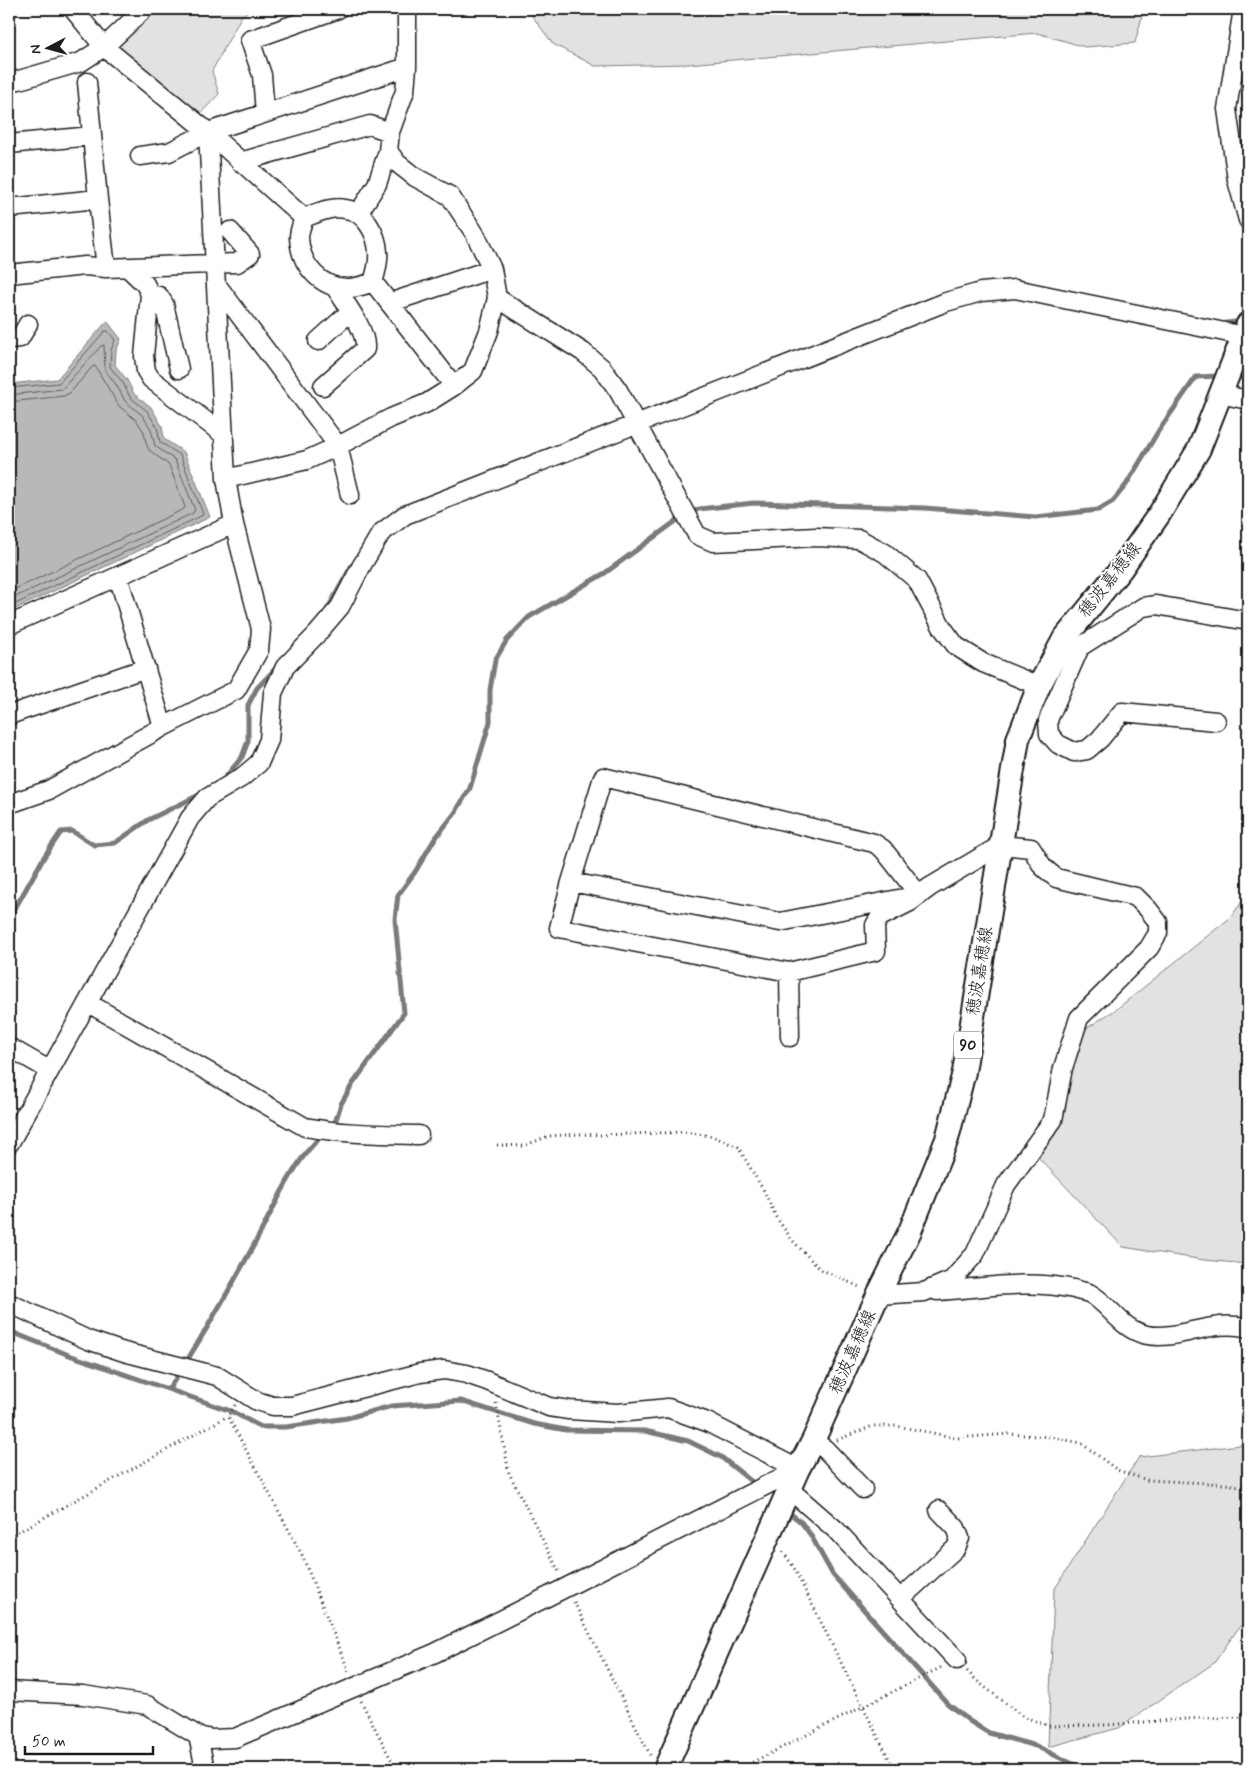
<svg xmlns="http://www.w3.org/2000/svg" width="1257" height="1778" font-family="Mynerve,'Klee One',sans-serif">
	<rect width="100%" height="100%" fill="#fff"/>
	<filter id="ink" filterUnits="userSpaceOnUse"><feTurbulence type="fractalNoise" baseFrequency=".02" numOctaves="2"/><feDisplacementMap in="SourceGraphic" scale="10" xChannelSelector="R" yChannelSelector="G"/><feConvolveMatrix kernelMatrix="1 2 1 2 8 2 1 2 1" color-interpolation-filters="sRGB"/></filter>
	<g filter="url(#ink)">
		<path fill="#e2e2e2" stroke="#7f7f7f" d="M154,9h96l-9,8 -29,54 7,23 -18,19 -60,-44 -26,-22 26,-28z
			M527,9h617l-9,34 -50,4 -48,-14 -349,31 -93,2 -42,-22z
			M1248,893v371l-44,-4 -81,-13 -87,-92 18,-81 19,-37 45,-29 113,-91z
			M1248,1444v179l-8,3 -26,37 -95,65 -71,19 6,-157 85,-133z"/>
		<path fill="#b8b8b8" stroke="#7a7a7a" d="M107,321l14,18 -5,12 -1,14 12,15 7,14 17,13 11,19 2,13 20,13 26,65 -201,95v-228l48,-5z"/>
		<g fill="none" stroke-linecap="round" stroke-linejoin="round">
			<path stroke="#5a5a5a" stroke-width="1" d="M9,388l50,-5 46,-52h3l7,9 -4,10 -1,17 13,16 7,14 17,14 10,16 3,15 20,13 23,59 -2,2 -192,91
				M9,395l53,-6 39,-43 3,-1 1,25 12,16 8,15 18,15 8,13 4,17 20,14 20,50 -2,3 -184,87
				M9,402l55,-6 7,-4 21,-25 3,-1 24,40 18,15 7,11 2,11 3,7 20,15 16,42 -1,2 -175,83"/>
			<path stroke="#7a7a7a" stroke-width="5" d="M1219,324l24,-3
				M1234,377l14,1
				M327,610l25,-45
				M223,780l19,-23 6,-16v-36l9,-17 20,-21
				M9,919l35,-62 17,-25 11,-1 22,14 21,-2 33,-23 55,-27
				M332,1128l2,-2 7,-22 11,-19 52,-72 -9,-94 3,-24 17,-23 19,-32 21,-27 15,-25 20,-66v-32l5,-30 12,-20 22,-23 76,-44 78,-57 16,-7 55,-6 171,5 111,9 62,-7 15,-9 13,-16 33,-55 37,-53 24,-1
				M9,1331l60,24 162,56 30,16h25l61,-9 45,-12 69,-5 73,23 32,6 79,1 43,10 33,16 36,29
				M169,1389c31,-48 60,-98 87,-148 18,-33 39,-83 67,-106
				M787,1511l14,11 9,12 23,41 115,129 23,18 18,11 47,13 47,23"/>
			<defs>
				<path id="minor" d="M73,9l31,38 104,85 96,86c-2,6 -5,13 -5,19 1,28 22,53 52,51 7,-1 15,-3 22,-6l81,104
					M1243,9l-16,100 10,71 11,40
					M9,81l10,-1 62,-18 23,-15 40,-38
					M87,82l11,117
					M265,113l-3,-38 -12,-35 88,-31
					M9,144l83,-8
					M140,156l29,-4 39,-20 199,-65
					M240,162l130,-37 20,7
					M9,208l89,-9 8,69
					M358,214l19,-30 11,-33
					M304,218c13,-5 27,-12 41,-9 20,2 32,25 33,43 1,10 -2,21 -5,30
					M127,267l18,17 5,10 -6,62 2,15 5,8 73,56
					M9,274l76,-8 21,2 131,-5 13,-9 -20,-23
					M216,284l122,162 12,49
					M150,294l9,2 5,8 15,65
					M497,298l86,54 19,16 16,22 79,145 16,7 103,-5 43,2 26,14 32,27 25,47 14,19 27,17 56,23
					M389,303l103,-34
					M9,339l11,-1 8,-14
					M318,341l32,-29
					M323,386l42,-37c2,-19 -20,-46 -30,-62
					M1220,394l28,6
					M226,479l81,-19 31,-14 53,-28 36,-15 27,-17 19,-15 16,-40 8,-33 -5,-29 -17,-35 -25,-38 -35,-19 -18,-14 -9,-12 2,-19 15,-41 2,-24v-58
					M9,625l225,-101 -8,-45 -18,-347
					M1070,642l10,5 63,-40 13,-2 92,16
					M1080,647l-32,73 1,14 9,10 16,8 13,-2 13,-11 22,-27 94,9
					M9,715l137,-47
					M163,727l73,-37 23,-40 2,-21 -27,-105
					M9,804l40,-14 114,-63 -45,-151
					M571,882l209,40 139,-27 -36,-46 -9,-6 -271,-66 -32,105 -12,46 230,44 87,-21 -1,-26 5,-8 30,-15 20,-15 71,-42 30,3 12,19 13,11 80,19 12,12 10,13v11l-9,15 -70,70 -16,50 -10,52 -47,65 -31,69 -23,26 -28,12 -46,3
					M789,972l1,65
					M88,1003l217,124c38,7 75,7 114,8
					M9,1047l40,23
					M9,1144l181,-326 17,-20 34,-20 18,-15 10,-23 4,-47 12,-26 32,-33 23,-27 22,-42 19,-32 24,-18 541,-213 35,-10 34,-3 229,47
					M937,1291c45,-3 92,-12 137,-2 4,2 10,2 15,4 21,11 32,37 58,42 33,6 66,-17 101,-7
					M9,1303l79,37 36,12 93,24 40,25 16,5h19l128,-33 24,-3 23,4 20,7 62,26 20,3 49,3 50,-5 39,14 91,47
					M813,1441l12,8 38,40
					M789,1489l47,41 121,130
					M900,1599l56,-51 4,-10 -4,-10 -17,-18
					M9,1691l74,4 64,10 51,31 13,3 24,-1 200,-85 132,-66 231,-118
					M198,1736l7,33"/>
				<path id="major" d="M665,1769l133,-300 15,-28 65,-146 32,-64 37,-92 17,-67 54,-333 21,-53 25,-47 57,-70 39,-56 39,-64 49,-125"/>
			</defs>
			<use href="#minor" stroke="#1c1c1c" stroke-width="21"/>
			<use href="#major" stroke="#1c1c1c" stroke-width="26"/>
			<path stroke="#1c1c1c" stroke-width="3" stroke-dasharray="1 4" stroke-linecap="butt" d="M497,1145l26,1 26,-10 31,-2 19,1 85,-3 28,4 26,11 26,44 12,26 16,23 28,29 42,19
				M496,1403l13,70 51,101
				M235,1405l-7,11 74,139 47,117
				M837,1440l36,-14h24l60,12 51,-4 43,3 30,6 36,27 30,10 78,4 23,3
				M9,1537l219,-121
				M783,1552l10,14 101,203
				M574,1602l76,153
				M967,1671l10,10 45,35 27,10 57,-1 93,-7 49,-1
				M361,1701l35,68
				M739,1769l203,-102"/>
			<use href="#minor" stroke="#fff" stroke-width="18"/>
			<use href="#major" stroke="#fff" stroke-width="22"/>
		</g>
	</g>
	<g text-anchor="middle" dominant-baseline="central" stroke-width="4" stroke-linejoin="round" paint-order="stroke">
		<rect fill="#fff" stroke="#606060" stroke-width="1" x="954" y="1031.5" width="28" height="27" rx="4"/>
		<g font-size="16" font-weight="bold" fill="#1c1c1c">
			<text x="968" y="1045">90</text>
		</g>
		<g font-size="18" fill="#1c1c1c" stroke="#fff">
			<text transform="translate(1110 580) rotate(-52)">穂波嘉穂線</text>
			<text transform="translate(980 971) rotate(-81)">穂波嘉穂線</text>
			<text transform="translate(853 1352) rotate(-66)">穂波嘉穂線</text>
		</g>
	</g>
	<rect width="1257" height="1778" fill="none" stroke="#fff" stroke-width="30"/>
	<rect x="15" y="15" width="1227" height="1748" fill="none" stroke="#1c1c1c" stroke-width="2" filter="url(#ink)"/>
	<g transform="translate(48 48) rotate(264)" stroke="#ffffff" stroke-width="4" paint-order="stroke">
	<path d="M0-4L9 19L0 12L-9 19Z" fill="#1c1c1c"/>
	<text y="-8" font-size="14" font-weight="bold" text-anchor="middle" fill="#1c1c1c">N</text>
	</g>
	<path d="M25 1746v8h128v-8" fill="none" stroke="#1c1c1c" stroke-width="2.5"/>
	<text x="32" y="1746" font-size="15" fill="#1c1c1c" stroke="#ffffff" stroke-width="4" paint-order="stroke">50 m</text>
</svg>
